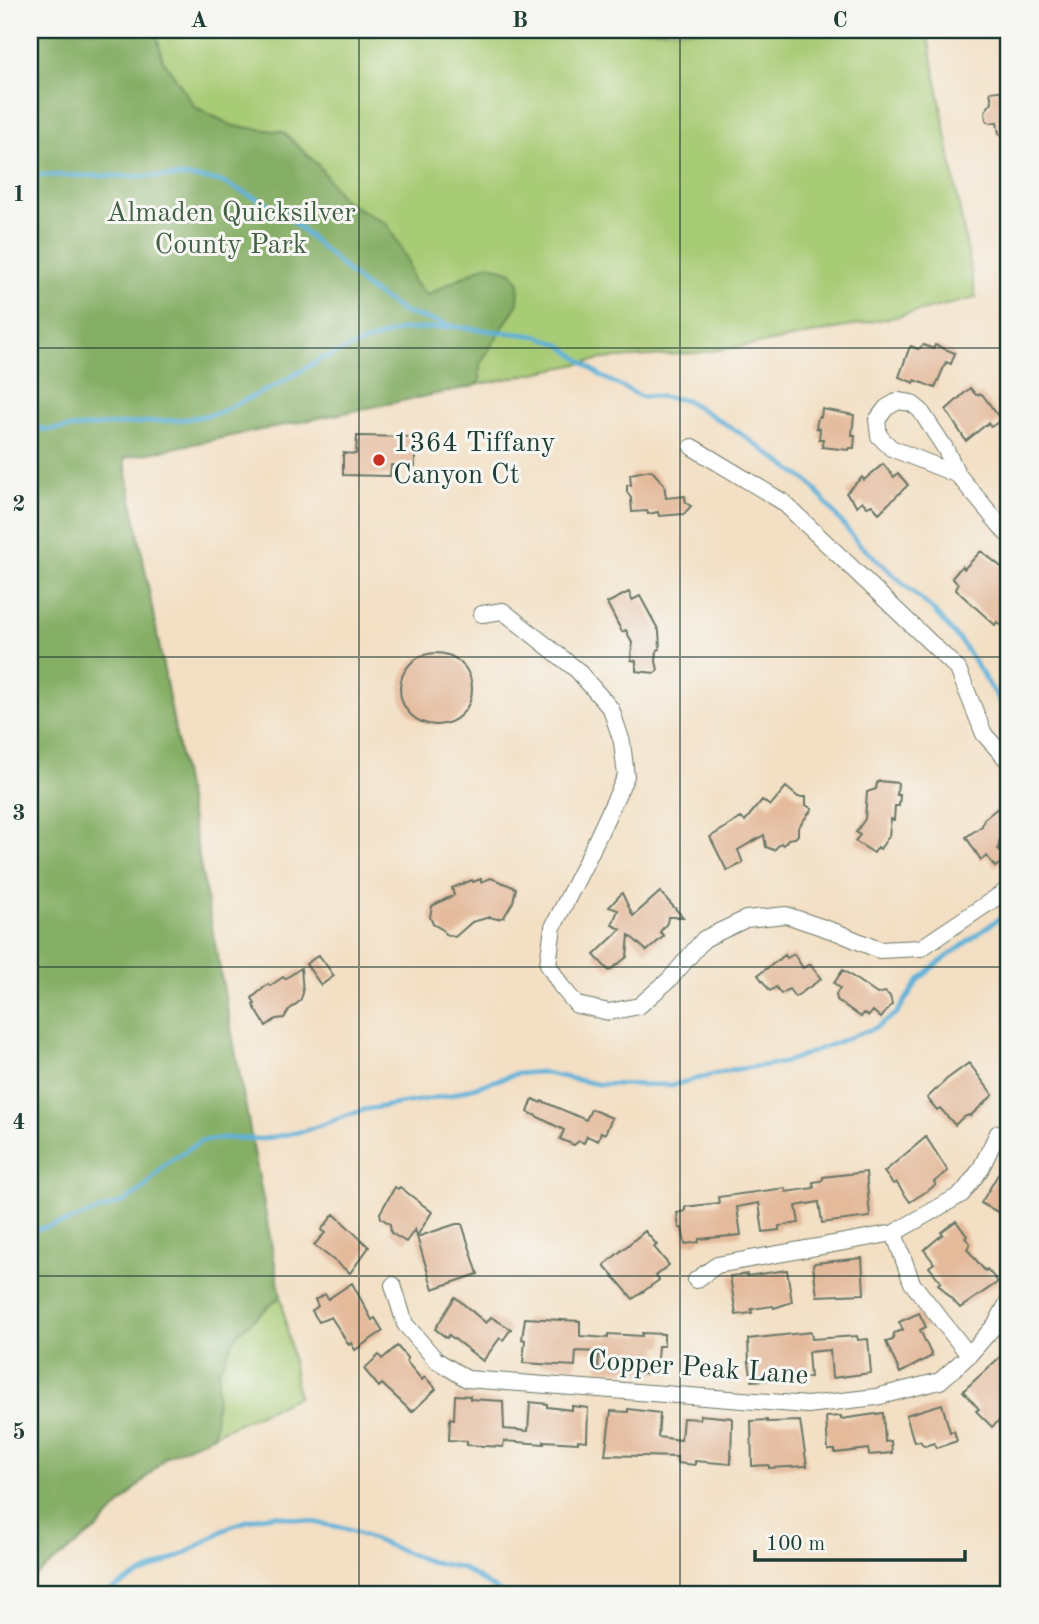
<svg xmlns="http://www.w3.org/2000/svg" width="1039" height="1624" font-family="'Old Standard TT',serif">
	<rect width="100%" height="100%" fill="#f6f6f2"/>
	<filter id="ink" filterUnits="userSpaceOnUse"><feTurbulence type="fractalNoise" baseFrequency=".0143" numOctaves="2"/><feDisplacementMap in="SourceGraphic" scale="14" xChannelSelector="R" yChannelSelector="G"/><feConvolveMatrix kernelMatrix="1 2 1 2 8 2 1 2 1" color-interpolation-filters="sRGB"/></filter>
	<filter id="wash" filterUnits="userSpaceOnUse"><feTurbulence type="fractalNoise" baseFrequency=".00686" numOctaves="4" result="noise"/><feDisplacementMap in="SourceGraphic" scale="28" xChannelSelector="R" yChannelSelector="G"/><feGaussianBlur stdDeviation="1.57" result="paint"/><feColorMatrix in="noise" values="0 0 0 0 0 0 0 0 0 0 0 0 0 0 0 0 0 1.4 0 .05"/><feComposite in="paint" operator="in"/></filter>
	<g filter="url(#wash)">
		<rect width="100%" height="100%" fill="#f3dfc3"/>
		<path fill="#a8cb74" stroke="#648454" stroke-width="2" d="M30,30h897l49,268 -81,19 -124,25 -75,11 -94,6 -478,99 166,887 8,52 -131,58 -69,73 -68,52z"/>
		<path fill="#86af66" stroke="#52764d" stroke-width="2" d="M30,30h126l6,28 33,49 38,19 50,6 35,33 25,35 44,24 20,35 6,22 14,14 61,-31 24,8 7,11 -1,20 -38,61v16l-5,6 -351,72 157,838 -44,38 -18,36 -5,65 -47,21 -69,72 -68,52z"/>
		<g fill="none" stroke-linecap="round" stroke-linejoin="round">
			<path stroke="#5db1d9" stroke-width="4.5" d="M30,175l158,2 32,4 59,28 85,77 41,27 52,14 81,9 23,9 40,31 41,21 13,-1 31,4 54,33 70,50 48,60 74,66 30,34 47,72
				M30,425l16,5 141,-11 31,-6 63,-30 40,-24 56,-21 23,-8 50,-3
				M30,1231l40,-10 55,-20 20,-14 19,-22 37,-24 22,-3 40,1 41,-8 59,-21 88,-15 65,-21 24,-2 57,12 76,1 58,-15 52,-7 94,-36 20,-14 21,-32 14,-13 77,-57
				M105,1594l18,-11 63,-30 45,-27 29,-9 16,-2 68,13 84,33 34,7 42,26"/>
		</g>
		<g id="blocks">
			<path fill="#e4ba9b" d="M1006,90l1,6h2v45l-10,-7 -2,-12 -7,1 -4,-3 -1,-9 7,-9 -2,-10z
				M924,345l9,4 2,-4 20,8 -4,11 -5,-2 -11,26 -20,-8 -1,3 -15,-6 10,-28 2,-3 7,3z
				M970,388l6,7 6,-1 19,26 -10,7 -3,-4 -22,18 -20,-31z
				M822,409l32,6 -2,20h3l-1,13h-5v2l-27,-3 1,-8h-4l1,-10 -4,-1 2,-11h3z
				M357,436l58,1v29l-24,-1 -1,11 -47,-1v-22l13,1z
				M883,464l11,13 4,-4 10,12 -29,28 -7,-8 -5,2 -5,-6 -5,5 -11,-13 16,-16 2,3z
				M651,470l13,14 2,14 19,-2 1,7 5,3 -7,8 -25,2 -1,-4 -10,2 -1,-3 -15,1 -1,-14 -4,-6v-7h4l-1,-11z
				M981,551l28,22v58l-7,-7 -2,1 -3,-3 -2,3 -39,-35 2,-6 -6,-6 10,-12 2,3z
				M629,592l3,8 8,-4 19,35 1,17 -3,3 -1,10 2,9 -3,3 -19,-2v-10l-5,-1 1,-17 -6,-13 -4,2 -15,-29z
				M400 689a36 36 0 1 1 72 0a36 36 0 1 1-72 0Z
				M879,781l19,2 -1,12h3l-1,11h-4l-1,14 -3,-1 -2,17 -9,13 -2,-2 -4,6 -19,-12 5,-6 -4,-3 9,-13 2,-27 9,-3 1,-6z
				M786,787l12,10h8v8l6,4 -14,19v7l-3,3 -7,1 -4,6 -3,-2 -7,7 -8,-3 -2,-12 -26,15 5,13 -16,8 -17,-34 31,-19 4,3 17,-21 8,6z
				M1009,799v34l-9,6 -2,10 7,11 -10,7 -8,-11 -6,4 -15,-23 16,-11 2,-7z
				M491,878l25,10 -3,14 -9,15 -7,2 -7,-2 -18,5 -17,15 -10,-3 -2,-4 -10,-6 -3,-7 2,-11 22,-11 -2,-7 20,-8 1,2 8,-3v3z
				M660,892l23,25h-15l-1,6 -7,9 4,4 -17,15 -18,-16 -2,22 -18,14 -15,-16 27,-26 -9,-4 6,-15 -9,-3 13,-14 11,23z
				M794,954l9,14 7,-4 11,15 -26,18 -6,-8 -8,5 -5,-7 -6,4 -12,-16 27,-20 2,3z
				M319,955l15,21 -13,9 -15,-21z
				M301,968l2,25 -3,8 -11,9 -5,8 -8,1 -10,7 -13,-21 2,-1 -3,-6 16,-14 2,2 13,-9 2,2z
				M843,970l34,24 8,-2 5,4 2,8 -11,14 -8,-7 -4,5 -5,-3 -3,4 -24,-17 -1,-6 4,-6 -6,-5z
				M969,1063l24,32 -23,21 -1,-1 -7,3 -7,7 -15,-17 -3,2 -10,-12 20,-19z
				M533,1099l8,4 1,-2 44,19 5,-11 21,9 -7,16 -4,-2 -3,9 -11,-5 -3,7 -5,-2 -5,4 -14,-6 4,-9 -36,-18z
				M926,1137l22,34 -14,11 2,3 -26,17 -14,-20 -3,2 -9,-12z
				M1009,1156v62l-28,-15z
				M866,1172l4,45 -48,6 -3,-21 -23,4 3,17 -20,3v4l-16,2 -4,-29 -22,4 4,28 -42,4v3l-14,2 -3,-16h-3l-2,-15 8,-2v-4l34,-4 -1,-6 67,-9 1,4 28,-4 -1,-6 7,-1 3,-2v-2z
				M395,1187l3,2 2,-2 32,25 -15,24 -2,-7 -9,13 -15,-9 -1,-9 -9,-6 -1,-5z
				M334,1214l35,33 -19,26 -36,-28 11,-12 -4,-3z
				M956,1221l11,15 -2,2 5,5 -3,6 18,22 2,-2 11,13 -38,26 -22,-24 3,-2 -12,-15 5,-4 -10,-13 19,-16 -2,-2z
				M456,1224h6l16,50 -45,15 -16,-52z
				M645,1231l12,14 -3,2 15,18 -13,11 3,4 -26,19 -29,-34z
				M862,1258l2,36 -47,2 -4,-31 2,-2z
				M787,1270l5,32 -18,6 -1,-2 -22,3 1,4 -16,2 -6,-39 17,-2v2z
				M352,1283l20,37 3,-2 8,13 -28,19 -4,-7 -2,2 -18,-28 -12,5 -7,-11 6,-5 -3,-6 10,-6 3,5z
				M455,1297l31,26 5,-6 20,12 -8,11 -3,-2 -17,23 -34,-26 -2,3 -12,-9z
				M919,1313l7,14 -6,3 12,26 -32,17 -14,-31 7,-2 1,-7 9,-3 -4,-8z
				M525,1318l55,3v15l28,2v-4l34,2v-3l22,1v12h-6l-2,28 -17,-1v-3l-41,-1 1,-17 -23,-1 -1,15 -52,-3 2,-23 -3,-1z
				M811,1332l1,7 45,-3 1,4 10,-1 3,34 -39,5 -2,-28 -22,2 2,25 -17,2v-4l-25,2v3l-16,1 -3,-18 -1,-24z
				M397,1346l11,13 -2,2 16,19 3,-3 11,12 -24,23 -30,-28 -3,3 -15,-18 15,-14 3,4z
				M1001,1356l8,10v46l-17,15 -16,-16 3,-2 -16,-18z
				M455,1395l15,1v3l33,2 1,28 24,2 2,-29 17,2v3l25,3v-4l16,2 -1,33 -9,-1v3l-34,-2v3l-40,-3 -1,6 -36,-2v-4l-18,-1 1,-22 4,1z
				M942,1404l8,28 4,-1 3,10 -21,7 -2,-5 -10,3 -4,-5 -6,1 -8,-27z
				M628,1409l32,4 -2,24 23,3 2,-22 17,1v-4l32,3 -1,46 -36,-3v4l-18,-2v-6l-72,-2 6,-44 17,1z
				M883,1413l2,29 6,-1 1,12 -23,2 -1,-6 -33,4v-3h-7l-2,-33 15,-1v3z
				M767,1420v2l33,-1 7,45 -38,2v-3l-17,1 -1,-45z"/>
		</g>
	</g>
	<g filter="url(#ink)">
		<use href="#blocks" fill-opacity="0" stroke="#697666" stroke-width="2"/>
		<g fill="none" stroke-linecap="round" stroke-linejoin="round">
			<defs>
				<path id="street" d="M1008,30l1,13
					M692,447l91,55 175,167 26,65 25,28
					M958,475l-67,-27 -12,-12 -2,-16 9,-12 12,-7 13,2 9,7 25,38 13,27 51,61
					M482,614l21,-3 74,59 34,39 11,33 4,34 -38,82 -35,69 -5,37 13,22 16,19 32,7 30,-6 31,-27 34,-40 42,-20 40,-4 53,18 40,17 42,-2 88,-59
					M894,1233l18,50 57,72
					M696,1280l21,-15 177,-32 68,-39 18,-24 18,-37
					M393,1285l12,39 31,36 31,19 341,26 68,-8 64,-16 29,-26 27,-31 13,-24"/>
			</defs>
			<use href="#street" stroke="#697666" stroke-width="18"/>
			<use href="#street" stroke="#fff" stroke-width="16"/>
		</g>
	</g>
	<path fill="none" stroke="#1f3d34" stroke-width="2" stroke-opacity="0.55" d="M359,30v1564M680,30v1564M30,348h979M30,657h979M30,967h979M30,1276h979"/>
	<circle fill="#c8321e" stroke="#f6f6f2" stroke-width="2.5" cx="379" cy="460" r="7"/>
	<g text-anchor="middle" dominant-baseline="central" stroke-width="6" stroke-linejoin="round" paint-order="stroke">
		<g font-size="28" fill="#416044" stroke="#f6f6f2">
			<text x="231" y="214">Almaden Quicksilver<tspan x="231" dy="32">County Park</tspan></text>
		</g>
		<g font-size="28" fill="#1f3d34" stroke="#f6f6f2" text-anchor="start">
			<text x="393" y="444">1364 Tiffany<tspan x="393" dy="32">Canyon Ct</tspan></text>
		</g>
		<g font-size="28" fill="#1f3d34" stroke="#f6f6f2">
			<text transform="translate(698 1369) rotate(4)">Copper Peak Lane</text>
		</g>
	</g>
	<rect width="1039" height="1624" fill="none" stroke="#f6f6f2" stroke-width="77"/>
	<path d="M755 1550v10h210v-10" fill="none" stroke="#1f3d34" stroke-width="3.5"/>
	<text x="766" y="1550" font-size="21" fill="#1f3d34" stroke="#f6f6f2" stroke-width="5" paint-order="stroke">100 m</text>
	<rect x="38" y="38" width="962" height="1548" fill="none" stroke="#1f3d34" stroke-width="2.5"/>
	<g font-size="23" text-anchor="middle" font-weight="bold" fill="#1f3d34">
		<text x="199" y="27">A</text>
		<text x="520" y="27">B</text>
		<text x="840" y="27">C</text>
		<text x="19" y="201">1</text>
		<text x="19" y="511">2</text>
		<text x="19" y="820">3</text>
		<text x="19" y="1129">4</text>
		<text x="19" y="1439">5</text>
	</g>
</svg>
